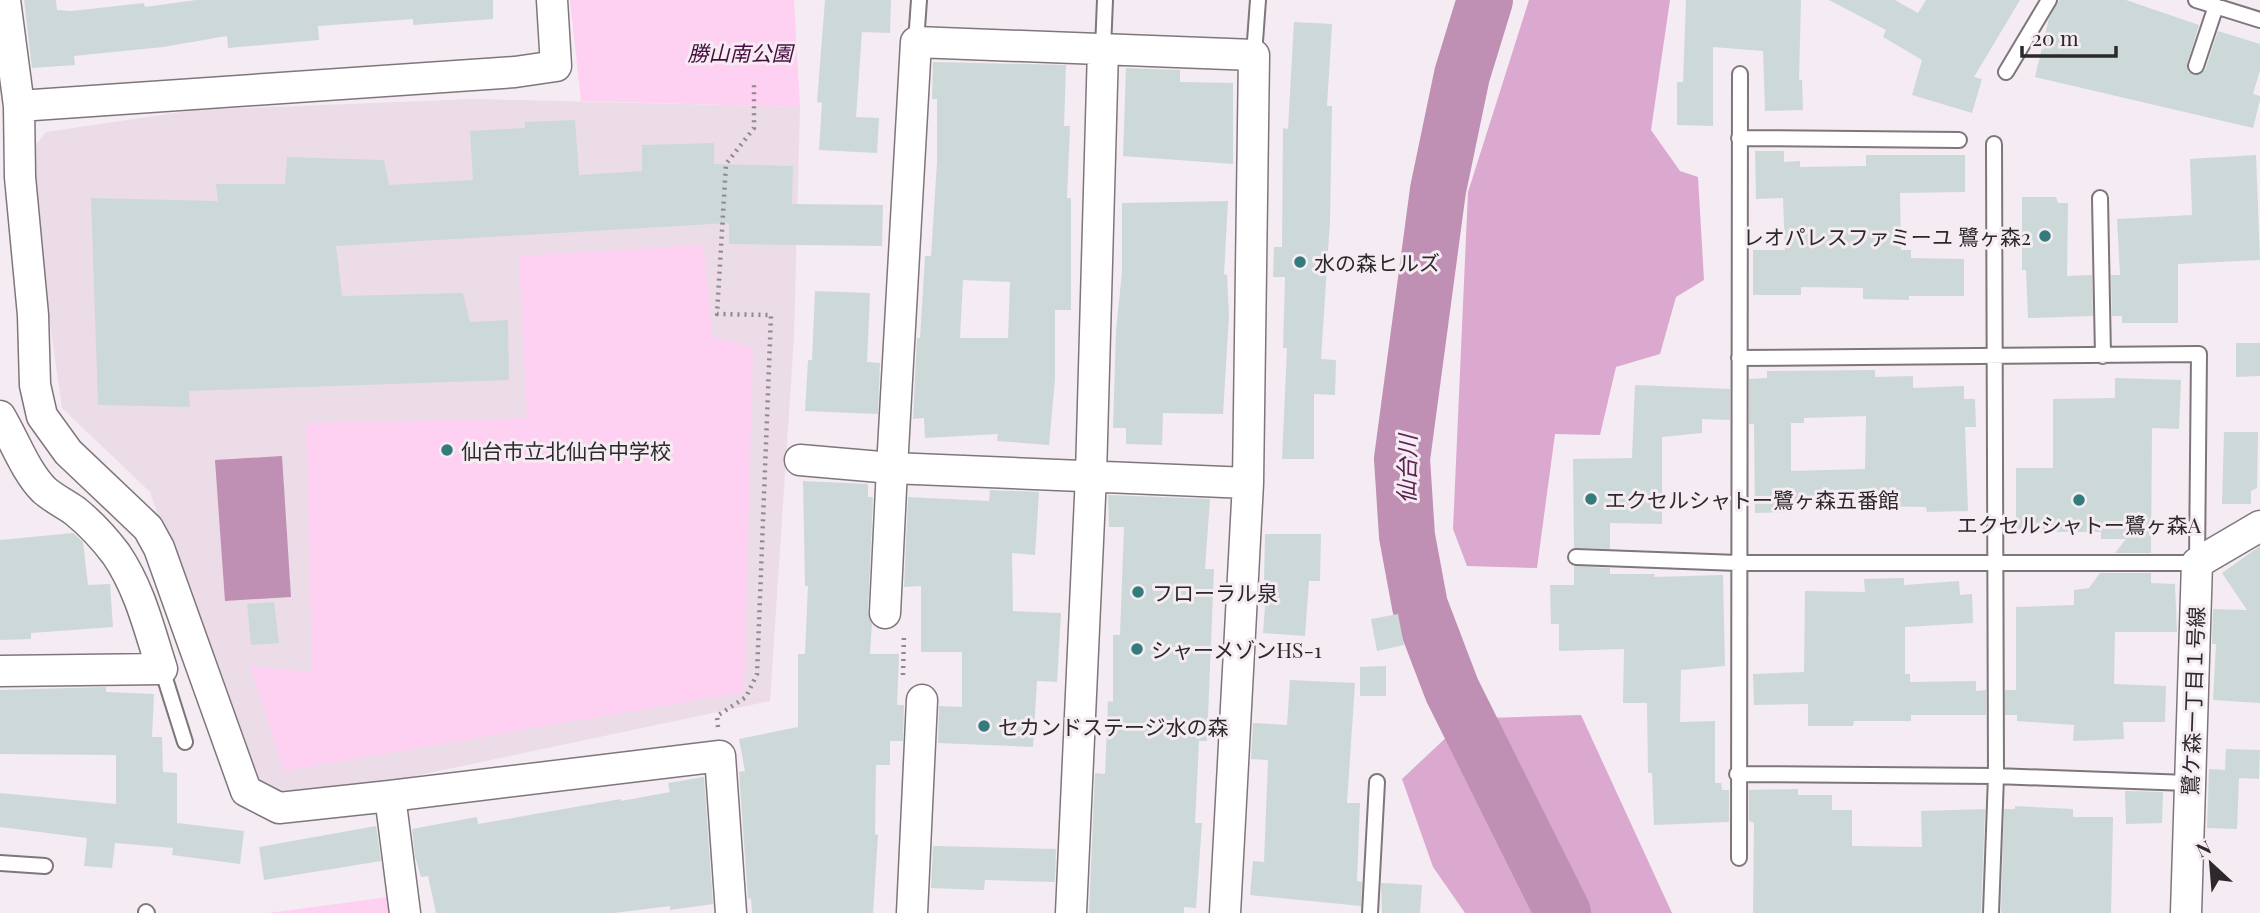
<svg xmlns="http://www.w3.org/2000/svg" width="2260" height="913" font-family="'Playfair Display','Noto Sans JP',serif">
	<rect width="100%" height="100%" fill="#f5ebf2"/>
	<path fill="#ecdce8" d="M474,99l326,8 -6,230 -24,364 -478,101 -41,-22 -101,-288 -88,-84 -36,-252 20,-24 149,-22z"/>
	<path fill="#fed1f3" d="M570,0h224l6,107 -219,-6z
		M703,245l10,92 40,10 -9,345 -460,79 -34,-105 62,6 -6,-249 221,-5 -8,-162z
		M396,896l2,17h-130z"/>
	<path fill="#dba9d0" d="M1529,0h141l-19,130 29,41 18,6 6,103 -28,17 -16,57 -44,13 -16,68 -45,-1 -18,134 -70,-2 -14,-37 15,-337z
		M1581,715l91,198h-83l-102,-195z
		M1453,731l85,182h-73l-32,-46 -31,-88z"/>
	<path fill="#bf8fb4" d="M282,456l9,141 -66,4 -10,-141z"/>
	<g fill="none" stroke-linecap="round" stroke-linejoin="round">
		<path stroke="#bf8fb4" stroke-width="56" d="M1485,0l-23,75 -24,115 -36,269 5,77 13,70 32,84 111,223"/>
	</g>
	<path fill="#cdd9d8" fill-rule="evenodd" d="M24,0h32l1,10 14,1 73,-8 1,4 51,-7h297v19l-80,6v-6l-95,7 1,14 -91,8 -1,-12 -64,11 -89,9 1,9 -43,3z
		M825,0h66l-1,33 -28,-1 -6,85 23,1 -2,35 -58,-3 3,-47 -5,-1z
		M1686,0h115l-2,80h3l1,30 -38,1 -2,-60 -50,-4v79l-36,-1v-43h6z
		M1829,0h66l23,13 8,-13h94l-46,77 8,2 -10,34 -60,-18 10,-35 -39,-23 3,-7z
		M2059,0h67l73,25 -12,39 1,8 6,3 11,-5 13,-39 42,13v26l-7,24 7,2v4l-7,28 -218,-51 14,-59z
		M1294,22l38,2 -5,82h5l-2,114 -9,139 15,1 -1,35 -21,-1v65h-32l5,-111h-4l2,-71h-12l1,-30h8l1,-119 5,1z
		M933,62l133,3 -2,61h6l-3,72h4v112h-16v70l-6,65 -52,-4 1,-7 -73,4 -1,-20 -11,1 4,-81h3l5,-82h6l6,-94v-63h-5zM963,280l47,2 -2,56h-48z
		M1126,68l54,2v12l53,1v81l-110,-8z
		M575,120l4,55 63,-4v-26l72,-2v21l79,2 -1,38 91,1 -1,41 -153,-2v-21l-393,23 6,50 121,-3 7,29 38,-2 1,60 -320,11 1,16 -92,-2 -7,-207 127,3 -2,-17h69l2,-27 97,3 5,25 84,-5 -3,-49 55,-3v-6z
		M1755,151h29v11l16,-1v6l66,-1v-11h99v37l-65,1 1,57h10v8l53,1v37h-55v4l-46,-1v-11l-62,-1v8h-48v-45h32l-2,-52 -27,1z
		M2256,155l4,105 -82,4v59h-56v-7h-10l-1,-41h9l-3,-56 75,-4 -2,-56z
		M2022,197h34l2,6h10l-1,73 25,-1 1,41 -65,2 -2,-48h-4z
		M1228,201l-4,74 3,-1 2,42 -6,98 -60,-1 -1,32 -36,-1v-16h-13l3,-98 6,-58v-69z
		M815,291l55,2 -3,69 13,1 -2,51 -73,-3 3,-51h4z
		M2236,343h24v33l-24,1z
		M1875,370v7l38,-1v12l51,-2v13h11l1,28h-11l3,84 -41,1 -1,-5 -57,-1v-5l-78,1 1,10 -37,1 -1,-89h-5v-45l18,-1v-7zM1866,416l-1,53 -74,2v-48h13v-5z
		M2115,378l66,2 -2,49 -27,-1 -1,125h-36l11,-14h-25v-7h-85v-64h37v-69l62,-1z
		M1635,385l95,4v31l-28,-1v14l-40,4v87l-52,-1v26l-36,-1 -1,-89 59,-1z
		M2224,432h34l-1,56 -6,3v13h-29z
		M803,481l65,3v13h5l-5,115 4,11 -2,31h29l-2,51h7l-1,36h-13v24h-14l-1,69 3,1 -5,78h-121l-1,-15 -3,1 -9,-127 6,-1 -6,-32 59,-12v-73h7l3,-68h-3z
		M990,490l49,2 -4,63 -23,-2 1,58 48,2 -4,69 -20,-1 -4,66 -95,-4 1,-37 23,1v-55h-41v-66l-17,1 4,-90 81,4z
		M1108,495l102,4 -5,70h9l-7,172h-8l-4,82h7l-6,85 -12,-1v6h-95l6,-140 10,1 3,-73 5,1v-67h7l4,-108h-15z
		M73,533l10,9 5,43 22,-1 3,43 -82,6v6l-31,1v-100z
		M1265,534h56l-1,47h-11l-4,55 -42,-3 4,-53h-3z
		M2260,546v157l-47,-3 3,-56h-4l1,-35 34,1 -25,-37z
		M1574,566l36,2v6h45l-1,3 69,-2 2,91 -44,4 -1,52 35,-1v62h6l1,7h7v32l-75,3 -2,-52h-4l-1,-70h-24l1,-54 -65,2v-27h-8l-1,-39h24z
		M2100,573h51v10l24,1 2,48h-62l-1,52 52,2 -1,36h-42l1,17 -51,2 1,-16 -57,-4v-6h-12v-25h11v-83l58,-2v-15l15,-2z
		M1904,578v7l55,-4 1,14 12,-1 1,29 -68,4v47h5v8l66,-1v10l10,-1v25h-75v6h-57l-1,5h-45v-22l-54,1 -1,-31 51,-2 1,-81 60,1 -1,-13z
		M274,602l5,41 -28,2 -4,-41z
		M1398,614l6,31 -27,6 -6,-32z
		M1386,666v30h-26v-29z
		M1290,680l65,3 -8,120h13l-3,78 5,1 -1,24 -111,-11 3,-34 11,1 4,-102 -17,-1 2,-36 34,2z
		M106,687v5l48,2 -2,43h10l1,35 14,1v50l67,8 -4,33 -68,-9 1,-7 -58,-5 -3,25 -28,-2 3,-28 -87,-11v-34l116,11v-49l-116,-1v-64z
		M2226,749l34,1 -1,29 -20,-1 -2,51 -30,-1 2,-59 16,1z
		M704,777l9,127 -43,6v-4l-56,7h-178l-8,-37 -7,1 -6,-21 -3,-27 65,-12 1,7 143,-25v2l49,-9 -2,-9z
		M1798,789v6h34v15h20v36l70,1 -1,-36 64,-2 -4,104h-228l1,-90 -5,-2v-31z
		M2125,791l38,1 -1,31 -36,1z
		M2015,806l58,3v8h40l-2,96h-110l3,-104h11z
		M376,826l5,35 -117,19 -5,-33z
		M933,846l123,3 -1,33 -70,-2 -1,10 -53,-2z
		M1381,883l41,2 -2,28h-38z"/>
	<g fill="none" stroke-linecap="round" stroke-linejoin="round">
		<defs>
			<path id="service" d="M2196,0l64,20
				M916,42l3,-42
				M1103,49l2,-49
				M1254,55l4,-55
				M2196,66l20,-60
				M2006,72l43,-72
				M1739,138l220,2
				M2100,198l3,158
				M1576,557l162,6h459l2,-209 -460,4
				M162,669l23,73
				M1737,774l259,2 192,7
				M1739,858l1,-784
				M0,863l45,3
				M146,912l1,1
				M1370,913l7,-131
				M1991,913l5,-137 -2,-632"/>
			<path id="minor" d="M5,0l14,106 1,71 13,138 2,70 7,31 26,36 80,76 11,20 87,243 33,17 111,-12 15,117
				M19,106l496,-34 41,-6 -4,-66
				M0,416c14,23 25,55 44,74 9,8 21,14 31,21 16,13 29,27 41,43 24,35 33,75 46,115l-162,2
				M800,460l92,8 24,-426 338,13 -6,428 -23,430
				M885,613l7,-145 356,15
				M390,796l330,-40 11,157
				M912,913l10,-213
				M1071,913l20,-438 12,-426
				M2186,913l11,-350 63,-37"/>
		</defs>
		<use href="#service" stroke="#7f767c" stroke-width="18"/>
		<use href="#minor" stroke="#7f767c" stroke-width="33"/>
		<path stroke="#8f888d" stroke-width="4.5" stroke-dasharray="2 5" stroke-linecap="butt" d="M903,675l1,-40
			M718,727l-1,-11 29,-19 11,-23 14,-359 -54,-1 9,-150 28,-36v-44"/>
		<use href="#service" stroke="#fff" stroke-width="14"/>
		<use href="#minor" stroke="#fff" stroke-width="30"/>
	</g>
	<g fill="#347c7b" stroke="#f5ebf2" stroke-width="2.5">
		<circle cx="2045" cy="236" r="7"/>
		<circle cx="1300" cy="262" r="7"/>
		<circle cx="447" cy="450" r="7"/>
		<circle cx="1591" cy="499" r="7"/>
		<circle cx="2079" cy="500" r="7"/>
		<circle cx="1138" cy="592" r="7"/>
		<circle cx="1137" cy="649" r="7"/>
		<circle cx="984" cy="726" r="7"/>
	</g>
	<g text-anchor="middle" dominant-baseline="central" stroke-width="6" stroke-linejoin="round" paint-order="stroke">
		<g font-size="21" font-style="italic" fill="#470c3e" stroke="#f5ebf2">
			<text x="740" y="52">勝山南公園</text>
		</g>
		<g font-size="21" fill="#2c292b" stroke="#f5ebf2" text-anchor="start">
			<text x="2031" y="236" text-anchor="end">レオパレスファミーユ 鷺ヶ森2</text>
			<text x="1314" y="262">水の森ヒルズ</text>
			<text x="461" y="450">仙台市立北仙台中学校</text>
			<text x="1605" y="499">エクセルシャトー鷺ヶ森五番館</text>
			<text x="2079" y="524" text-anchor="middle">エクセルシャトー鷺ヶ森A</text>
			<text x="1152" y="592">フローラル泉</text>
			<text x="1151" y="649">シャーメゾンHS-1</text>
			<text x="998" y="726">セカンドステージ水の森</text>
		</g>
		<g font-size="21" fill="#2c292b" stroke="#f5ebf2">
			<text transform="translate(2192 701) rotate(-88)">鷺ケ森一丁目１号線</text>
		</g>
		<g font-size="23" font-style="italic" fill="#5b2151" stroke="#f5ebf2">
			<text transform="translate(1406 469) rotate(-89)">仙台川</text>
		</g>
	</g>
	<g transform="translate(2211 864) rotate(334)" stroke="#f5ebf2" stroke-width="5" paint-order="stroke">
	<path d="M0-5L12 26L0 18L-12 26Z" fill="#2c292b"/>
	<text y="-10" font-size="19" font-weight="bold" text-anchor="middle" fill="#2c292b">N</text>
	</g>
	<path d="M2022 46v10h94v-10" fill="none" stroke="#2c292b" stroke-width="3.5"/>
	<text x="2032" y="46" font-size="21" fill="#2c292b" stroke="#f5ebf2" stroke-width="5" paint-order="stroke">20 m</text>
</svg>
